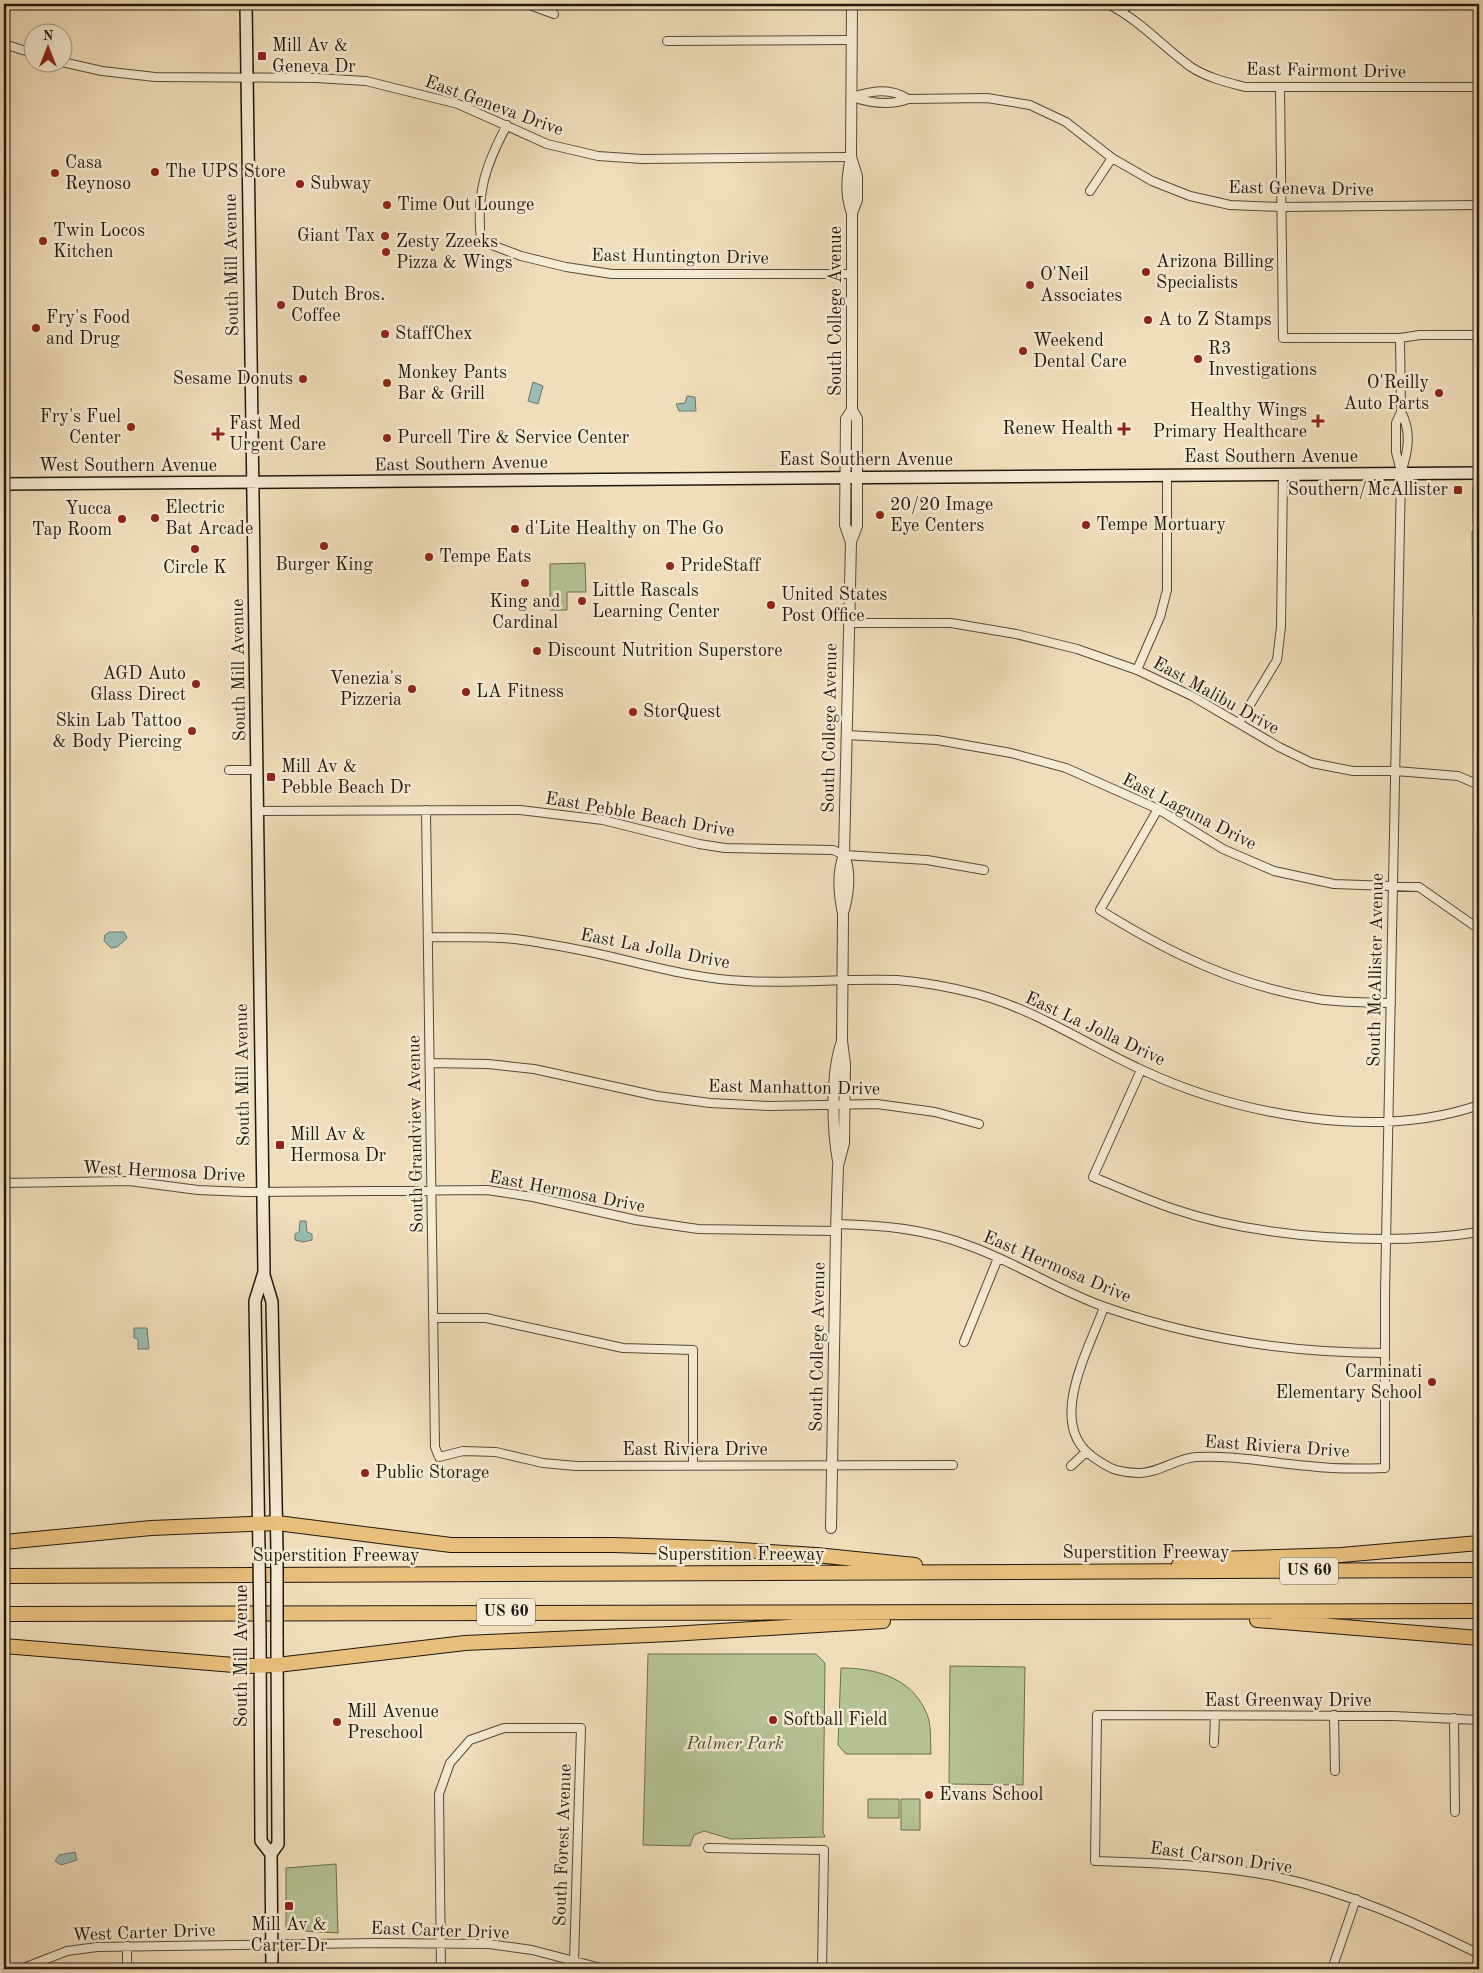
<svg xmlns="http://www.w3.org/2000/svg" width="1483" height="1973" font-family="'Old Standard TT',serif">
	<rect width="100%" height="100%" fill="#f0deba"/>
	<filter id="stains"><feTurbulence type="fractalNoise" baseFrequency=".004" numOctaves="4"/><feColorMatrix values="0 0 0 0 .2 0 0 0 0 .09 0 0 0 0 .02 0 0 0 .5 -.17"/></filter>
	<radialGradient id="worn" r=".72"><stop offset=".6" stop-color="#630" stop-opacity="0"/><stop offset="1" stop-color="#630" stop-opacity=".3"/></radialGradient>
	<path fill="#b5c294" stroke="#6b6e51" d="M1473,486h6v38h-6z
		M1472,531h7v84h-6z
		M585,563l1,29h-19v18h-17v-46z
		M648,1654h168l9,9 -2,169 2,5 -94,2 -27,-8 -10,4 -4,11 -47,-1z
		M950,1666l75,1 -2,118 -74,-1z
		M841,1668c33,0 70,9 85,44 6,12 4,29 5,42h-85l-8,-9z
		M868,1799h31v19h-31z
		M901,1799h19v31h-19z
		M336,1864l2,69 -52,-3v-62z"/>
	<path fill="#9abcb3" stroke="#6a7b71" d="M533,382l10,4 -5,18 -10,-3z
		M687,396l8,1 1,14h-17l-3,-7 9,-1z
		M109,932h15l3,6 -10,9 -6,1 -7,-7 1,-6z
		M300,1221h6l1,11 5,2v6l-9,2 -8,-2v-6l4,-2z
		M134,1328h13l2,21h-11v-10l-4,-1z
		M75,1852l2,8 -16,5 -6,-4 4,-6z"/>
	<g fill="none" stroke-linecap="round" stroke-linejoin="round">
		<defs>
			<path id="minor" d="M527,4l27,10
				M1108,4c33,17 54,42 83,63 17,11 35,15 54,20h234
				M1123,11l6,-7
				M667,41l185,-1
				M4,44l28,9
				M62,62l40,9 53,6 161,1 50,3 92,23 89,40 51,12 44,3 209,-2
				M1280,88l3,250h117l20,-3h59
				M852,97c18,6 38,9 56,2l79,-1 43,7 36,17 46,36 40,23 38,15 40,9 50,2 199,-2
				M852,97c19,-6 38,-10 56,2
				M507,125c-22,41 -31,69 -26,116l40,15 45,11 46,7h239
				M1090,191l22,-33
				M1400,338l1,74 -5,11v29l5,20
				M849,623h102l65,11 61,15 60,21 55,26 87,51 33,16 41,8h43l62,5 21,9
				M1137,670l23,-53 7,-27v-115
				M1239,723l38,-63 4,-33 2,-153
				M847,735l90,5 74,13 55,15 92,41 65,40 51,22 60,13 85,3 60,42
				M229,770h28
				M1158,809l-58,101c69,43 137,76 218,89 24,4 49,3 73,4
				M426,810l9,637 4,10 24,-6 33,1 47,11 33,3 377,-1
				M258,811l262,-1 83,10 96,24 26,4 108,2 11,5 83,5 57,10
				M428,937c28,1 58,-1 87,2 24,3 50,8 75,13 51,11 102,27 155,29 50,3 101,-3 152,-1 24,2 57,8 80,14 59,16 109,50 163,75 97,46 236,72 339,36
				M430,1063l58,1 46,5 123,27 53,7 59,3 108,-2 58,8 44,12
				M1141,1070l-48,107c27,11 54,23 81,32 87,30 215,37 305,23
				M4,1183l125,-2 69,9 47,2 242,-2 46,7 103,23 62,9 138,2
				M837,1224c46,1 89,5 133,22 47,17 89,45 135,61 92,32 183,46 280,46
				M1104,1307c-14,41 -59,117 -11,150 17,12 23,15 45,16 19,1 39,-15 58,-16 38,-2 76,6 113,9 25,3 51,3 76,2v-174l16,-821c7,-21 11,-41 0,-61
				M433,1318h53l137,30 70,2v115
				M964,1342l34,-84
				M1071,1466l15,-14
				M1334,1715l1,56
				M1454,1718l1,94
				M1479,1720l-86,-4 -296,-1 -2,146c61,2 122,4 182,16 71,15 137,45 202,77
				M1214,1743l1,-27
				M708,1848l116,2 -2,119
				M127,1946v23
				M21,1969l46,-18 30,-4 280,-4 112,1 43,6 73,19
				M441,1969l-2,-175 11,-31 20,-23 34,-12h77l-7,234
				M1332,1969l24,-70"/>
			<path id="tertiary" d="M852,213c-7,-19 -5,-37 -1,-56l1,-153
				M851,542l-6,-17 1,-106 6,-9
				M844,855c7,18 5,36 0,55
				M838,1161c-6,-32 -7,-86 3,-117
				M831,1528l5,-297 2,-65 6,-23 1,-79 -3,-23 1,-127c-4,-21 -6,-40 1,-59l7,-313 6,-16v-107l-5,-9v-197l5,-13v-24l-6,-19"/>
			<path id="secondary" d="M246,4l18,1268 -9,29 4,251
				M4,484l1475,-11
				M264,1275l8,27 5,249
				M260,1639l1,202 10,13
				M272,1969l-1,-115 7,-10 -1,-206"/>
			<path id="motorway" d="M4,1542l147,-14 126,-5 174,22h162l98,3 105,7 99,10
				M1179,1565l35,-6 127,-4 138,-12
				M4,1576l1475,-6
				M4,1614l1475,-3
				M1257,1620l222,18
				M4,1646l242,20 31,-1 188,-22 206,-9 212,-13"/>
		</defs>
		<use href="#minor" stroke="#554a39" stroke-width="10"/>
		<use href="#tertiary" stroke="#554a39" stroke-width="12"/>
		<use href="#secondary" stroke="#21190e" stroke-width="14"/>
		<use href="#motorway" stroke="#21190e" stroke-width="16"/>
		<use href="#minor" stroke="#f5ead2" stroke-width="8"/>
		<use href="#tertiary" stroke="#f5ead2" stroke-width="10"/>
		<use href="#secondary" stroke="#f5ead2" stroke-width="11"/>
		<use href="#motorway" stroke="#e8bf7d" stroke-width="14"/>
		<defs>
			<path id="secondary-bridge" d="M259,1552l1,87
				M277,1638v-87"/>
		</defs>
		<use href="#secondary-bridge" stroke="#21190e" stroke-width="14" stroke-linecap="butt"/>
		<use href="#secondary-bridge" stroke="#f5ead2" stroke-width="11"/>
	</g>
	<g fill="#8f2418" stroke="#f5ead2" stroke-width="2">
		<rect x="257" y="51" width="10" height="10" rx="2.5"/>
		<circle cx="155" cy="172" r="5"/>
		<circle cx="55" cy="173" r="5"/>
		<circle cx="300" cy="184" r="5"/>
		<circle cx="387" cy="205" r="5"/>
		<circle cx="385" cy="236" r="5"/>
		<circle cx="43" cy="241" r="5"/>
		<circle cx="386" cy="252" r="5"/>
		<circle cx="1146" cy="272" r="5"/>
		<circle cx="1030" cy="285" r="5"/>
		<circle cx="281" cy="305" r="5"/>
		<circle cx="1148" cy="320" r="5"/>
		<circle cx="36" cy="328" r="5"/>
		<circle cx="385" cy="334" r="5"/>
		<circle cx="1023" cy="351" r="5"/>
		<circle cx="1198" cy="359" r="5"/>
		<circle cx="303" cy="379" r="5"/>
		<circle cx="387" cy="383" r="5"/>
		<circle cx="1439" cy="393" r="5"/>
		<path d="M1315.5 413.5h5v5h5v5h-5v5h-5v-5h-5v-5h5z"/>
		<circle cx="131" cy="427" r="5"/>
		<path d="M1121.5 421.5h5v5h5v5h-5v5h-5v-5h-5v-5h5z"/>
		<path d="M215.5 426.5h5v5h5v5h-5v5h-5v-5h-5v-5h5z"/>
		<circle cx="387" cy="438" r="5"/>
		<rect x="1453" y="485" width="10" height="10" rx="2.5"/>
		<circle cx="880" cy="515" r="5"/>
		<circle cx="155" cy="518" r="5"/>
		<circle cx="122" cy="519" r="5"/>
		<circle cx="1086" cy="525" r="5"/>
		<circle cx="515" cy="529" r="5"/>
		<circle cx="324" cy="546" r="5"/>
		<circle cx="195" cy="549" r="5"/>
		<circle cx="429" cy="557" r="5"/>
		<circle cx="670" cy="566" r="5"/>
		<circle cx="525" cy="583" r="5"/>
		<circle cx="582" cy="601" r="5"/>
		<circle cx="771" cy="605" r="5"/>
		<circle cx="537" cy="651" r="5"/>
		<circle cx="196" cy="684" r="5"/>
		<circle cx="412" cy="689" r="5"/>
		<circle cx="466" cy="692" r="5"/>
		<circle cx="633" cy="712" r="5"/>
		<circle cx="192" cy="731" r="5"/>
		<rect x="266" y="772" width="10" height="10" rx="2.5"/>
		<rect x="275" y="1140" width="10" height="10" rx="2.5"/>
		<circle cx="1432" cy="1382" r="5"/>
		<circle cx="365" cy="1473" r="5"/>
		<circle cx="773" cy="1720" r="5"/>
		<circle cx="337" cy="1722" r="5"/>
		<circle cx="929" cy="1795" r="5"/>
		<rect x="284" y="1901" width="10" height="10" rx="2.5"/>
	</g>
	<g text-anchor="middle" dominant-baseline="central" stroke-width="5" stroke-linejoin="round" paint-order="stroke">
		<g fill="#f5ead2" stroke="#615849" stroke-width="1">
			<rect x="1280" y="1557.5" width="58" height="27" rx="4"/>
			<rect x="477" y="1598.5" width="58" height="27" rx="4"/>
		</g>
		<g font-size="16" font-weight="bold" fill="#21190e">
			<text x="1309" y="1571">US 60</text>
			<text x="506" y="1612">US 60</text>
		</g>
		<g font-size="18" fill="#21190e" stroke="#f5ead2" text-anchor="start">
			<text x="272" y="46">Mill Av &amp;<tspan x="272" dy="21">Geneva Dr</tspan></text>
			<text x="65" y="163">Casa<tspan x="65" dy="21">Reynoso</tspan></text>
			<text x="165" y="172">The UPS Store</text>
			<text x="310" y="184">Subway</text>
			<text x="397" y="205">Time Out Lounge</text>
			<text x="53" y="231">Twin Locos<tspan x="53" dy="21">Kitchen</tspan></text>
			<text x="375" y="236" text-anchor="end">Giant Tax</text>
			<text x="396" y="242">Zesty Zzeeks<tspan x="396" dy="21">Pizza &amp; Wings</tspan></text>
			<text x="1156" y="262">Arizona Billing<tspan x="1156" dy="21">Specialists</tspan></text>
			<text x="1040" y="275">O'Neil<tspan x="1040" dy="21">Associates</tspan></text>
			<text x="291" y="295">Dutch Bros.<tspan x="291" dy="21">Coffee</tspan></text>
			<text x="46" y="318">Fry's Food<tspan x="46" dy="21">and Drug</tspan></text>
			<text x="1158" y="320">A to Z Stamps</text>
			<text x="395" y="334">StaffChex</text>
			<text x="1033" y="341">Weekend<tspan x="1033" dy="21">Dental Care</tspan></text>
			<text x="1208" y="349">R3<tspan x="1208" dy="21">Investigations</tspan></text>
			<text x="397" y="373">Monkey Pants<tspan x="397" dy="21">Bar &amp; Grill</tspan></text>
			<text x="293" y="379" text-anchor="end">Sesame Donuts</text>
			<text x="1429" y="383" text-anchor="end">O'Reilly<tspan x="1429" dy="21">Auto Parts</tspan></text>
			<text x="1307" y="411" text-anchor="end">Healthy Wings<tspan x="1307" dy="21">Primary Healthcare</tspan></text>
			<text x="121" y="417" text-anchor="end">Fry's Fuel<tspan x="121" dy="21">Center</tspan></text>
			<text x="229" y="424">Fast Med<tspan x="229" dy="21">Urgent Care</tspan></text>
			<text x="1113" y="429" text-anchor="end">Renew Health</text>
			<text x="397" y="438">Purcell Tire &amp; Service Center</text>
			<text x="1448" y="490" text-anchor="end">Southern/McAllister</text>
			<text x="890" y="505">20/20 Image<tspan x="890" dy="21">Eye Centers</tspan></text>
			<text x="165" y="508">Electric<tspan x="165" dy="21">Bat Arcade</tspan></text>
			<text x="112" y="509" text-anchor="end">Yucca<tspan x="112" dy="21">Tap Room</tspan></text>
			<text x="1096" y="525">Tempe Mortuary</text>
			<text x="525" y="529">d'Lite Healthy on The Go</text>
			<text x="439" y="557">Tempe Eats</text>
			<text x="324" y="565" text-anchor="middle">Burger King</text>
			<text x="680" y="566">PrideStaff</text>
			<text x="195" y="568" text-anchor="middle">Circle K</text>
			<text x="592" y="591">Little Rascals<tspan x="592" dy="21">Learning Center</tspan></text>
			<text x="781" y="595">United States<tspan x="781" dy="21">Post Office</tspan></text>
			<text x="525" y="602" text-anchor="middle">King and<tspan x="525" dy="21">Cardinal</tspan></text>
			<text x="547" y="651">Discount Nutrition Superstore</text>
			<text x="186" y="674" text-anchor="end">AGD Auto<tspan x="186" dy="21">Glass Direct</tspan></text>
			<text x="402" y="679" text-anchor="end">Venezia's<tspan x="402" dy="21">Pizzeria</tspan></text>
			<text x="476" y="692">LA Fitness</text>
			<text x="643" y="712">StorQuest</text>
			<text x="182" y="721" text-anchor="end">Skin Lab Tattoo<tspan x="182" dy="21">&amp; Body Piercing</tspan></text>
			<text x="281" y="767">Mill Av &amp;<tspan x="281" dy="21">Pebble Beach Dr</tspan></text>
			<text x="290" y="1135">Mill Av &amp;<tspan x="290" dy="21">Hermosa Dr</tspan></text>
			<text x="1422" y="1372" text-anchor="end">Carminati<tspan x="1422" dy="21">Elementary School</tspan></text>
			<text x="375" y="1473">Public Storage</text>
			<text x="347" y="1712">Mill Avenue<tspan x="347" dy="21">Preschool</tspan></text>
			<text x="783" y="1720">Softball Field</text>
			<text x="939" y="1795">Evans School</text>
			<text x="289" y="1925" text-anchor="middle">Mill Av &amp;<tspan x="289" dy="21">Carter Dr</tspan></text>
		</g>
		<g font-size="18" fill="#21190e" stroke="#f5ead2">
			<text transform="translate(1326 71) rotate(1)">East Fairmont Drive</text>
			<text transform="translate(494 106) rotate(20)">East Geneva Drive</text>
			<text transform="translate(1301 189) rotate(1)">East Geneva Drive</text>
			<text transform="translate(680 257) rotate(1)">East Huntington Drive</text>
			<text transform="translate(232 265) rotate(-91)">South Mill Avenue</text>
			<text transform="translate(836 311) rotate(-90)">South College Avenue</text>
			<text x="1271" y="457">East Southern Avenue</text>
			<text x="866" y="460">East Southern Avenue</text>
			<text transform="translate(461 464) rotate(-1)">East Southern Avenue</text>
			<text x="128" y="466">West Southern Avenue</text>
			<text transform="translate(239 670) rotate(-91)">South Mill Avenue</text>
			<text transform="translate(1216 696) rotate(29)">East Malibu Drive</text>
			<text transform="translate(830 728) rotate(-89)">South College Avenue</text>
			<text transform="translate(1189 812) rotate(27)">East Laguna Drive</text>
			<text transform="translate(640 815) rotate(10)">East Pebble Beach Drive</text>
			<text transform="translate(655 949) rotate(11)">East La Jolla Drive</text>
			<text transform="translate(1376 970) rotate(-89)">South McAllister Avenue</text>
			<text transform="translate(1095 1029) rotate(25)">East La Jolla Drive</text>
			<text transform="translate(243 1075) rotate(-91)">South Mill Avenue</text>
			<text transform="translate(794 1088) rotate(1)">East Manhatton Drive</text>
			<text transform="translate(416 1134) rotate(-91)">South Grandview Avenue</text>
			<text transform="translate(164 1172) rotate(3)">West Hermosa Drive</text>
			<text transform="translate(567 1192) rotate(11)">East Hermosa Drive</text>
			<text transform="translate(1057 1267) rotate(23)">East Hermosa Drive</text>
			<text transform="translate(818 1347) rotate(-89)">South College Avenue</text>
			<text transform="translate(1277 1447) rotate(4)">East Riviera Drive</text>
			<text x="695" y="1450">East Riviera Drive</text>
			<text x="1146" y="1553">Superstition Freeway</text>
			<text x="741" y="1555">Superstition Freeway</text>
			<text x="336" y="1556">Superstition Freeway</text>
			<text transform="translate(242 1656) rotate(-90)">South Mill Avenue</text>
			<text x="1288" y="1701">East Greenway Drive</text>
			<text transform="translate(563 1845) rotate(-88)">South Forest Avenue</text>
			<text transform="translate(1221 1858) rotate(8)">East Carson Drive</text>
			<text transform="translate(440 1931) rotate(2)">East Carter Drive</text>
			<text transform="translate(144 1933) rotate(-2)">West Carter Drive</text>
		</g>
		<g font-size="18" font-style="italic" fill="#4d4c36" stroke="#f5ead2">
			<text x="735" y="1744">Palmer Park</text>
		</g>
	</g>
	<rect width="1483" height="1973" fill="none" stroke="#f0deba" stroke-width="20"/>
	<rect x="5" y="5" width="1473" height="1963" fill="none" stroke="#21190e" stroke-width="2.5"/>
	<rect x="10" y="10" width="1463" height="1953" fill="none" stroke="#21190e"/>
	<g transform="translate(48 48)"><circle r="24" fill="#f5ead2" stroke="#a09684"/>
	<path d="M0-4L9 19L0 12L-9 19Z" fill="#8f2418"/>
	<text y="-8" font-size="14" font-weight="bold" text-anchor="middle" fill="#21190e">N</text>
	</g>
	<rect width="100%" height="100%" filter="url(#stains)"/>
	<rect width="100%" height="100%" fill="url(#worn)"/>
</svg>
